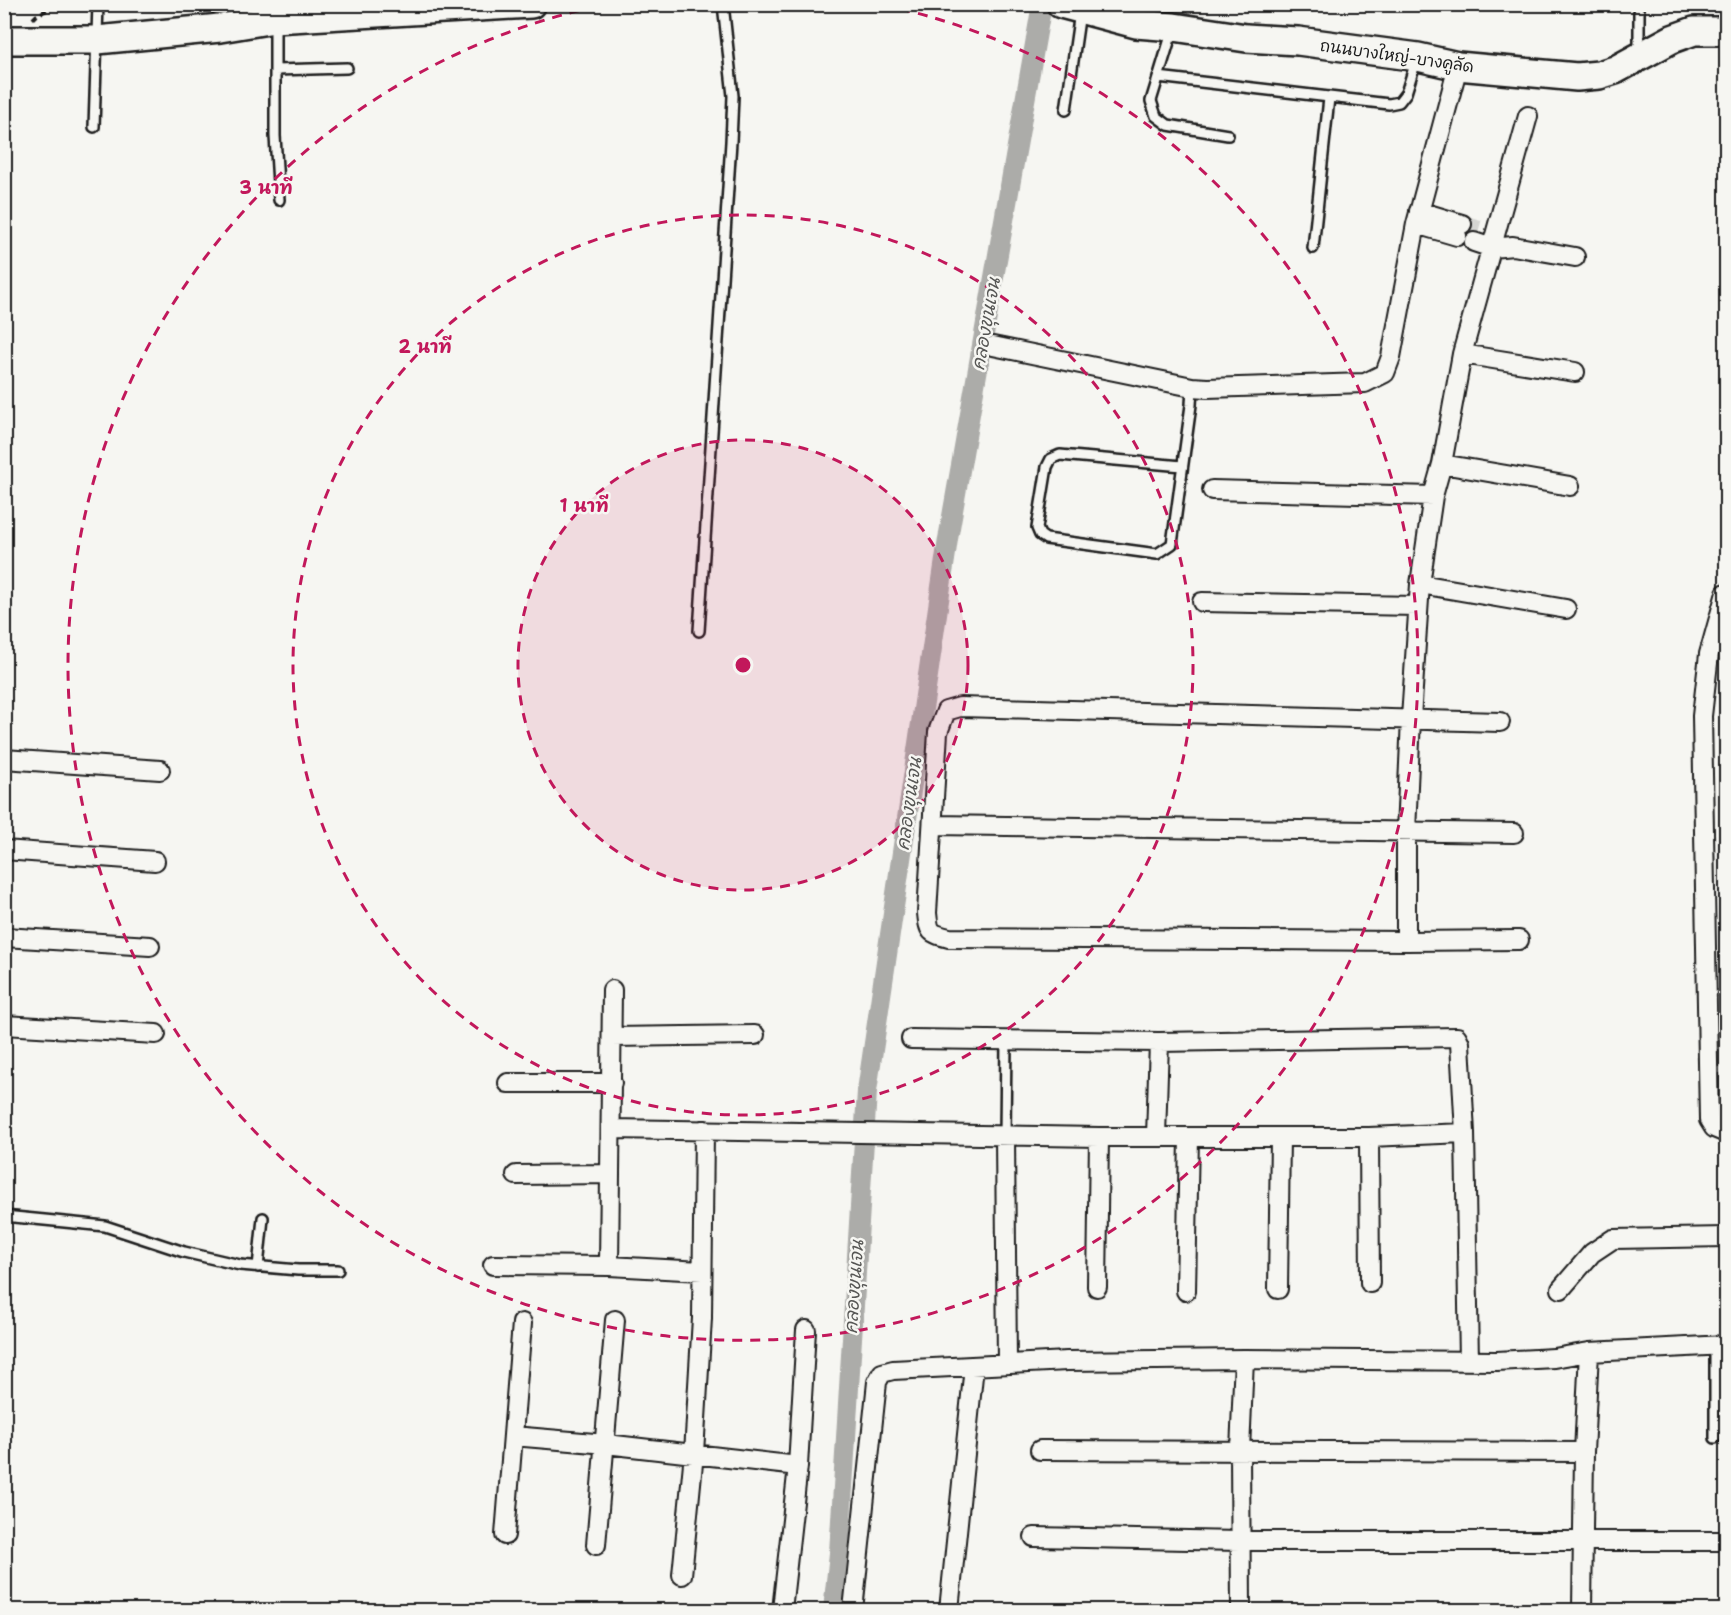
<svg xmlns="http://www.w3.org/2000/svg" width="1731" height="1615" font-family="'Shantell Sans','Playpen Sans Thai',sans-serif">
	<rect width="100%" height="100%" fill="#f6f6f2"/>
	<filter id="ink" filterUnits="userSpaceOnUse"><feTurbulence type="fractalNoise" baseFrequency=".0167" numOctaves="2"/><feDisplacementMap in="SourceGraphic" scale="12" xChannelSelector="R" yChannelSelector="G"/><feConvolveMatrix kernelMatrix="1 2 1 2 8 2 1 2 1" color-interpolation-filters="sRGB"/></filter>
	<g filter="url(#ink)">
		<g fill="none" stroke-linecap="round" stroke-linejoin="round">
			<path stroke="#acaca9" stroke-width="20" d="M833,1610l6,-57 28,-462 81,-552 94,-535"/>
			<path stroke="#d5d5d2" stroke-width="18" stroke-dasharray="18 9" stroke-linecap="butt" d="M1462,224l17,5"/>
			<defs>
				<path id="lane" d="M1639,12v42
					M275,23v113l4,64
					M1173,29l-22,72 5,15 12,9 60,10
					M275,70l72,-2
					M1158,77l231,27 10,-2 7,-9 11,-35
					M1066,110l14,-98
					M94,127l4,-123
					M1313,248l16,-150
					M1182,466l-122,-11 -9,4 -4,8 -10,61 3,7 6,4 111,15 15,-10 19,-139 1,-18
					M699,631l32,-489 2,-46 -10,-92
					M1005,1136l1,-96
					M4,1216l101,10 79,26 56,13 58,5h40
					M258,1267l5,-49
					M1715,1345v93"/>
				<path id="street" d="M1419,211l43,13
					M1416,224l41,12
					M1474,242l18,6 21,-2 62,11
					M993,346l199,41 15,1 158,-5 20,-10 6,-16 25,-133 42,-158
					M1462,354l113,18
					M1442,464l128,22
					M1212,490l221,6
					M1420,584l146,25
					M1726,593l-17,61 -7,62 7,404 5,8 12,5
					M1202,602l215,4
					M4,759l156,11
					M933,825l581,8
					M4,850l151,11
					M4,937l146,9
					M1519,940l-113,1v-109l5,-114 9,-134 13,-88 9,-32 20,-110 66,-238
					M1406,941l-457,-3c-19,-5 -20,-5 -22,-25l11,-181 8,-21 14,-4 540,15
					M4,1025l152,9
					M612,1037l143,-2
					M911,1039l248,3 298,-5 3,6 5,90 4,228
					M508,1083h104
					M611,1129l488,8h270l96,-4
					M1005,1136l2,227
					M1156,1136l3,-94
					M1369,1137l1,146
					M516,1175l94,-1
					M493,1265l116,1 93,5
					M609,1266l3,-276
					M1097,1287l2,-150
					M1278,1289l2,-152
					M1561,1289l31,-36 21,-14 113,-2
					M1186,1291l3,-154
					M513,1436l93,8 192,22
					M1040,1450l544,2
					M505,1535l17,-212
					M1034,1537l206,4h486
					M596,1545l19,-225
					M682,1575l12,-122 8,-135 2,-188
					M782,1610l16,-144 8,-136
					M853,1610l24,-228 5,-9 11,-3 174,-9 177,-2 253,2 57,-3 35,-6 137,-7
					M949,1610l25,-244
					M1241,1610l-1,-160 4,-91
					M1582,1610l2,-158 5,-100"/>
				<path id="secondary" d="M1061,4l75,20 38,3 72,11 52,3 120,16 40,9 119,11 22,-2 16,-5 57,-31 22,-8h32
					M4,40h93l123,-12 54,-9 257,-15"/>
			</defs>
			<use href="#lane" stroke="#1c1c1c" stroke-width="14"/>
			<use href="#street" stroke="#1c1c1c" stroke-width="22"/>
			<use href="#secondary" stroke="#1c1c1c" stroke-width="32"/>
			<path stroke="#1c1c1c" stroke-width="4" stroke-dasharray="6 4.5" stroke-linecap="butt" d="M33,19l4,-4 10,-5"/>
			<use href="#lane" stroke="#f6f6f2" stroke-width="9"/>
			<use href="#street" stroke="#f6f6f2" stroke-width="18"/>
			<use href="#secondary" stroke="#f6f6f2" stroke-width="27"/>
		</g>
	</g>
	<circle cx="743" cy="665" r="225" fill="#c2185b" fill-opacity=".12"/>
	<g fill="none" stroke="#c2185b" stroke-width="3" stroke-dasharray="10 8">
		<circle cx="743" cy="665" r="225"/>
		<circle cx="743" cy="665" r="450"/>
		<path d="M883 5A675 675 0 1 1 603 5"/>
	</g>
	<g text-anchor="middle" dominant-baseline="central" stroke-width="5" stroke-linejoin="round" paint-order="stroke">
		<g font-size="16" fill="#1c1c1c" stroke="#f6f6f2">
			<text transform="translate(1397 56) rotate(8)">ถนนบางใหญ่-บางคูลัด</text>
		</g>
		<g font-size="18" font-style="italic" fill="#565654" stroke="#f6f6f2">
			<text transform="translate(986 324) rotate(-80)">คลองขุนเจน</text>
			<text transform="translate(909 804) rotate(-82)">คลองขุนเจน</text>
			<text transform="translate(854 1287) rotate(-86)">คลองขุนเจน</text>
		</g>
	</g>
	<circle cx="743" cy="665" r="9" fill="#c2185b" stroke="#f6f6f2" stroke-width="3"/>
	<g font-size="18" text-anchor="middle" font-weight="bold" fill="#c2185b" stroke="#f6f6f2" stroke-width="5" stroke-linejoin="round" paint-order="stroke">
		<text x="266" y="194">3 นาที</text>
		<text x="425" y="353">2 นาที</text>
		<text x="584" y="512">1 นาที</text>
	</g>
	<rect width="1731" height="1615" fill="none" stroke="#f6f6f2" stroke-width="24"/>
	<rect x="12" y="12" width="1707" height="1591" fill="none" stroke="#1c1c1c" stroke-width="2" filter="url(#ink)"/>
</svg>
